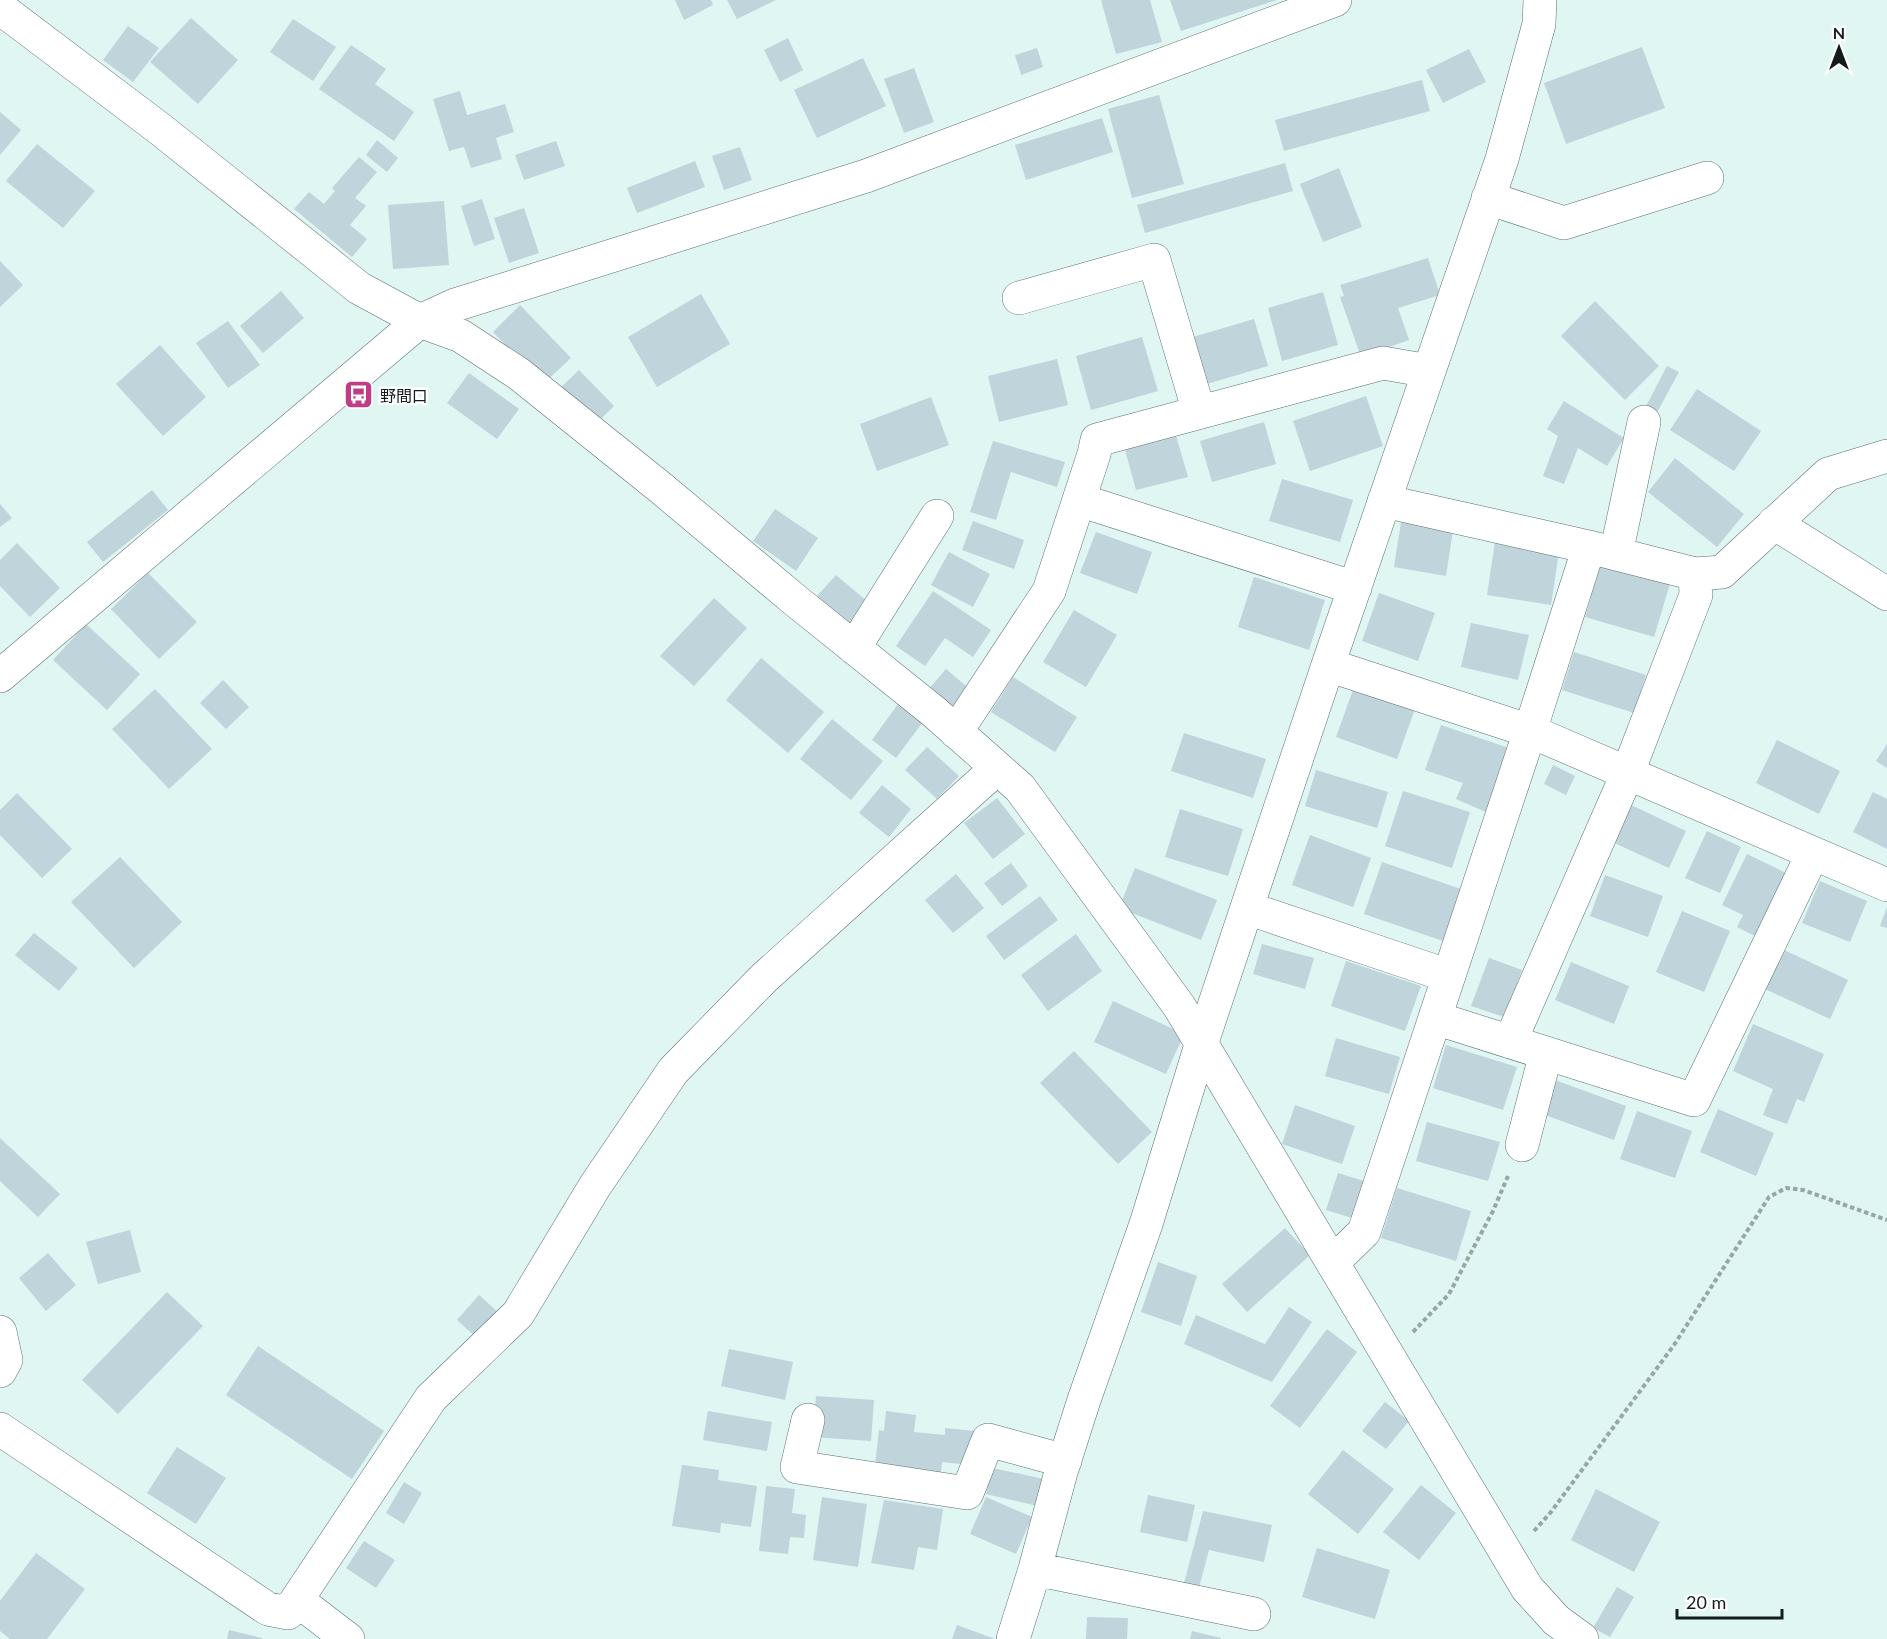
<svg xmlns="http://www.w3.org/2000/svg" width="1887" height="1639" font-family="Lato,'Noto Sans JP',sans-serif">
	<rect width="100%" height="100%" fill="#dff6f3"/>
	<path fill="#bfd4db" d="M675,0h36l2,5 -29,15z
		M727,0h49l-39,19z
		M1101,0h49l12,42 -46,12z
		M1170,0h107l-96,31z
		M191,18l47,42 -40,44 -48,-42z
		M293,19l43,28 -23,34 -43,-29z
		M128,26l31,22 -26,34 -30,-22z
		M788,38l15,32 -23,12 -16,-32z
		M351,45l35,24 -11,15 39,28 -20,29 -75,-52z
		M1642,47l23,61 -99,36 -22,-61z
		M1037,48l6,19 -22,8 -6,-20z
		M1469,49l17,33 -43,21 -17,-33z
		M863,58l23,48 -69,32 -23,-48z
		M914,68l20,54 -30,11 -20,-54z
		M1422,80l8,31 -146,40 -9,-31z
		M460,91l7,24 38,-11 9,28 -18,6 6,21 -31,9 -7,-21 -15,4 -16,-52z
		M1159,95l25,89 -52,14 -24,-89z
		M0,112l21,18 -21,25z
		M1102,118l11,34 -87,28 -11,-35z
		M377,140l21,18 -11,14 -21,-17z
		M556,141l9,25 -41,14 -9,-25z
		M37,144l58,47 -32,37 -57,-47z
		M740,147l12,33 -28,10 -12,-34z
		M359,157l18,15 -22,26 11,8 -16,19 17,14 -15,18 -58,-48 15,-17 15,12 11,-13 -3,-3z
		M695,161l10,26 -68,26 -10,-25z
		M1285,163l8,28 -148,42 -8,-28z
		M1339,168l23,59 -39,15 -23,-58z
		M482,199l13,40 -21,7 -13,-40z
		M444,201l5,64 -56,4 -5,-64z
		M524,208l15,45 -30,10 -15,-45z
		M1428,258l12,37 -42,13 11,32 -48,17 -21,-60 4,-1 -4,-11z
		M0,261l23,24 -23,22z
		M281,291l23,27 -41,35 -23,-27z
		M1323,292l15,53 -56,16 -14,-53z
		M701,294l29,50 -73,43 -29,-50z
		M1595,301l64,65 -34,34 -64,-64z
		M520,305l51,53 -28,26 -50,-52z
		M1254,319l14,47 -68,20 -14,-47z
		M228,321l32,44 -32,23 -32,-45z
		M1142,337l16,54 -67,19 -15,-54z
		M160,345l46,52 -43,39 -47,-52z
		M1057,359l11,46 -69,17 -11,-46z
		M1667,366l12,6 -25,46 -11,-6z
		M579,370l35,36 -21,21 -36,-36z
		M469,373l50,36 -22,30 -50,-36z
		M1697,389l64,42 -27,40 -64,-41z
		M1366,396l17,50 -73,25 -17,-50z
		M931,397l18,48 -72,26 -17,-47z
		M1564,401l60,37 -17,28 -29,-18 -14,36 -21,-8 15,-40 -11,-7z
		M1264,422l12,42 -64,18 -12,-41z
		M1175,432l13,45 -52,13 -12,-44z
		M993,441l72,21 -8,25 -46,-15 -15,48 -26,-8z
		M1675,458l69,56 -27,33 -69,-55z
		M1282,479l71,21 -13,42 -71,-21z
		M152,490l16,20 -65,52 -16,-20z
		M0,504l12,14 -12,9z
		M775,509l43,29 -22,33 -43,-30z
		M973,521l51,19 -10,29 -52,-19z
		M1401,522l52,8 -7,46 -52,-9z
		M1096,532l56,20 -15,42 -57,-21z
		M1496,535l64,10 -9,60 -64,-10z
		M17,543l43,45 -30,29 -30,-31v-26z
		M949,552l41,22 -17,33 -42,-22z
		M1603,557l69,20 -18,60 -69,-20z
		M148,573l49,49 -38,37 -48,-50z
		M836,575l32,27 -19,22 -32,-28z
		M1254,577l71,23 -16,50 -71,-23z
		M933,591l58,39 -18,27 -28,-19 -20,28 -29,-20z
		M1379,593l56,20 -17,48 -56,-20z
		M714,598l33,30 -53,58 -34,-30z
		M1074,610l43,25 -31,52 -43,-25z
		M1471,623l58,12 -11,45 -57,-13z
		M86,624l54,50 -33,36 -54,-50z
		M1574,652l72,23 -12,38 -72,-23z
		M761,658l63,54 -36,41 -62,-53z
		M946,669l26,22 -17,21 -27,-22z
		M1013,677l64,40 -22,35 -64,-40z
		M223,680l26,27 -23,22 -26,-26z
		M1354,687l61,22 -18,50 -61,-22z
		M155,689l57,60 -43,40 -57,-60z
		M898,704l25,18 -27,36 -24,-18z
		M832,719l51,42 -32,39 -51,-41z
		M1441,725l71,24 -24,64 -32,-14 7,-16 -38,-13z
		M1184,733l82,26 -13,39 -82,-27z
		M1777,740l63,31 -21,43 -63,-31z
		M1887,744v24l-11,-7z
		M927,747l32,29 -22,23 -32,-29z
		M1553,765l22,11 -9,19 -22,-11z
		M1316,770l72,22 -11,36 -72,-22z
		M882,785l29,24 -22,28 -30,-24z
		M1403,791l67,21 -18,56 -67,-22z
		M1873,792l14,7v50l-34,-17z
		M17,793l55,56 -30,29 -42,-43v-25z
		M997,798l28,36 -32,25 -29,-36z
		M1627,803l59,28 -17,37 -59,-27z
		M1180,809l63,20 -15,47 -63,-19z
		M1707,831l34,16 -21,46 -35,-15z
		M1310,835l61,23 -18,49 -61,-22z
		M1747,854l43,21 -31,63 -22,-11 6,-12 -21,-10z
		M120,857l62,65 -48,46 -63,-66z
		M1382,862l79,27 -18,52 -79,-27z
		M1011,863l17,23 -26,20 -18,-23z
		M1135,868l82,32 -16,40 -82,-32z
		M956,874l28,34 -31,25 -28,-33z
		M1605,875l58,21 -15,41 -58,-21z
		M1820,881l47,20 -17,41 -48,-19z
		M1040,896l18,24 -54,40 -18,-24z
		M1887,907v21l-7,-2z
		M1682,911l48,20 -26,61 -48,-20z
		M34,933l44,35 -19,23 -44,-36z
		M1076,934l26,37 -54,40 -27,-36z
		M1262,944l52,14 -9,31 -52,-15z
		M1784,950l64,30 -18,39 -65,-30z
		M1489,958l33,12 -18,47 -33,-11z
		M1346,961l75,25 -16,45 -74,-25z
		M1571,962l58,24 -15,38 -59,-24z
		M1113,1001l71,33 -18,40 -72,-32z
		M1753,1024l71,30 -20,48 -7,-3 -10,25 -24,-9 10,-26 -40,-18z
		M1336,1038l64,19 -11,37 -64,-18z
		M1446,1045l71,22 -14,43 -70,-22z
		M1074,1051l78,81 -34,32 -78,-81z
		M1555,1080l71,26 -12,34 -72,-26z
		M1295,1105l60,21 -13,38 -60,-20z
		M1718,1109l56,24 -18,43 -56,-24z
		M1637,1111l55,20 -17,47 -55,-19z
		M1427,1122l73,20 -12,39 -72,-20z
		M0,1138l60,56 -22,23 -38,-36z
		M1338,1173l26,8 -12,37 -26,-8z
		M1397,1188l74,23 -15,50 -75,-23z
		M1285,1228l25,27 -63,57 -25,-28z
		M130,1230l11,42 -43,12 -12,-42z
		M48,1253l28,32 -30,26 -27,-33z
		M1158,1262l39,14 -16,50 -40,-14z
		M167,1292l36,34 -85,88 -36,-34z
		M479,1295l21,19 -22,25 -21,-19z
		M1289,1307l23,15 -40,60 -88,-38 12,-29 69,29z
		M1327,1329l30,23 -57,76 -30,-22z
		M258,1346l126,85 -32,48 -126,-84z
		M729,1349l64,13 -8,38 -64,-14z
		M816,1396l58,4 -3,41 -58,-4z
		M1385,1402l24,19 -23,28 -24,-18z
		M708,1411l64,11 -5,29 -64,-11z
		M886,1411l30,4 -2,17 31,3v-7l30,3 -4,34 -29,-3 -2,19 -66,-7 5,-44 5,1z
		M177,1447l49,31 -30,46 -49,-31z
		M1343,1450l51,39 -36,45 -50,-40z
		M682,1465l37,5 -1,10 39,6 -6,41 -30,-4 -1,10 -48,-7z
		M992,1468l52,11 -6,27 -52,-12z
		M404,1482l18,11 -18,31 -18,-11z
		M1421,1485l35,28 -37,47 -36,-28z
		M766,1486l29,3 -3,24 14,2 -2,23 -14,-1 -2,17 -29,-3z
		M1596,1489l64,33 -26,50 -63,-32z
		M1148,1495l47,10 -8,37 -47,-10z
		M822,1497l45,7 -9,63 -45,-7z
		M986,1497l46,20 -16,37 -46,-20z
		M884,1500l59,9 -6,41 -19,-3 -4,23 -43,-7z
		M1203,1511l69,14 -8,37 -55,-12 -11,41 -15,-4z
		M364,1541l31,19 -19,28 -30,-20z
		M1317,1548l73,22 -15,49 -73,-22z
		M36,1553l49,36 -38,50h-37l-10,-8v-30z
		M1617,1587l17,10 -24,40 -17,-9z
		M1087,1617l41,1 -1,21h-41z
		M957,1625l38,14h-43z
		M229,1630l33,8v1h-35z
		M1192,1631l29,7v1h-31z"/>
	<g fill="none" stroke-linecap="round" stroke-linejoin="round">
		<defs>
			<path id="street" d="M0,8l160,121 199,159 61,33 41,15 58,38 142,114 135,113 137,110 87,77 159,218 348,582 29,32 26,19
				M1488,198l76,25 143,-45
				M1019,298l135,-38 45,152
				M1079,500l276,88
				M1384,501l205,46 106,27 27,-2 106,-98 59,-18
				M1774,523l113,71
				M1616,554l28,-132
				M854,648l83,-132
				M1328,665l202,66 357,154
				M956,732l93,-141 45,-137 3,-14 286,-77 46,8
				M1247,908l202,68
				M1435,1018l259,82 119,-247
				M1510,1042l118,-270 68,-177 -1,-21
				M1522,1145l24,-92
				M1333,1262l31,-30 166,-501 59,-184
				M0,1332l6,28 -6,11
				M808,1420l-11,47 170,26 21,-53 77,21
				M0,1429l268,180 20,4 143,-215 87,-84 77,-128 78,-115 91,-93 222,-200 8,-13
				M1035,1569l219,45
				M297,1600l51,39
				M1013,1639l22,-70 26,-97 23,-72 62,-176 55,-179 127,-380 174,-506 37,-135 1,-24"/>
			<path id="secondary" d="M0,676l420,-355 35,-16 411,-129 469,-176"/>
		</defs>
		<use href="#street" stroke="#5c706e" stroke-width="34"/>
		<use href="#secondary" stroke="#5c706e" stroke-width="34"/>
		<path stroke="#96a7a5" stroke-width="4" stroke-dasharray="4.5 3" stroke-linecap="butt" d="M1413,1332l36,-38 44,-83 15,-35
			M1534,1531l17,-19 123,-167 95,-148 17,-9 17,2 84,30"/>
		<use href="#street" stroke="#fff" stroke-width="33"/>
		<use href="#secondary" stroke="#fff" stroke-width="33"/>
	</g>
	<defs>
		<symbol id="bus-square" viewBox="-11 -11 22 22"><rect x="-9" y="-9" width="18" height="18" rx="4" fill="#be3d86" stroke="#fff"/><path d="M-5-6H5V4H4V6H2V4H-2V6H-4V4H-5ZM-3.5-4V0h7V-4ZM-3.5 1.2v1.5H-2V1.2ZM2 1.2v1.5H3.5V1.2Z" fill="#fff"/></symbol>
	</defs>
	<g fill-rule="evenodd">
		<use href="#bus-square" x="342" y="378" width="33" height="33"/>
	</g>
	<g text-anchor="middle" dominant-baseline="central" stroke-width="5" stroke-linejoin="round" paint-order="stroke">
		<g font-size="16" fill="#141c1b" stroke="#fff" text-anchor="start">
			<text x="380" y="395">野間口</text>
		</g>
	</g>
	<g transform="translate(1839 48)" stroke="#ffffff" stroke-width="4.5" paint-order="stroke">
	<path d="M0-4.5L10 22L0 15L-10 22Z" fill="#141c1b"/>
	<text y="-9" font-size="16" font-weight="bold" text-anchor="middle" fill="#141c1b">N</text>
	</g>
	<path d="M1677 1609v9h105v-9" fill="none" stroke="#141c1b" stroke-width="3"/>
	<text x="1686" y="1609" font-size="18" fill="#141c1b" stroke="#ffffff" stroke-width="4.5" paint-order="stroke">20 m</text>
</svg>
